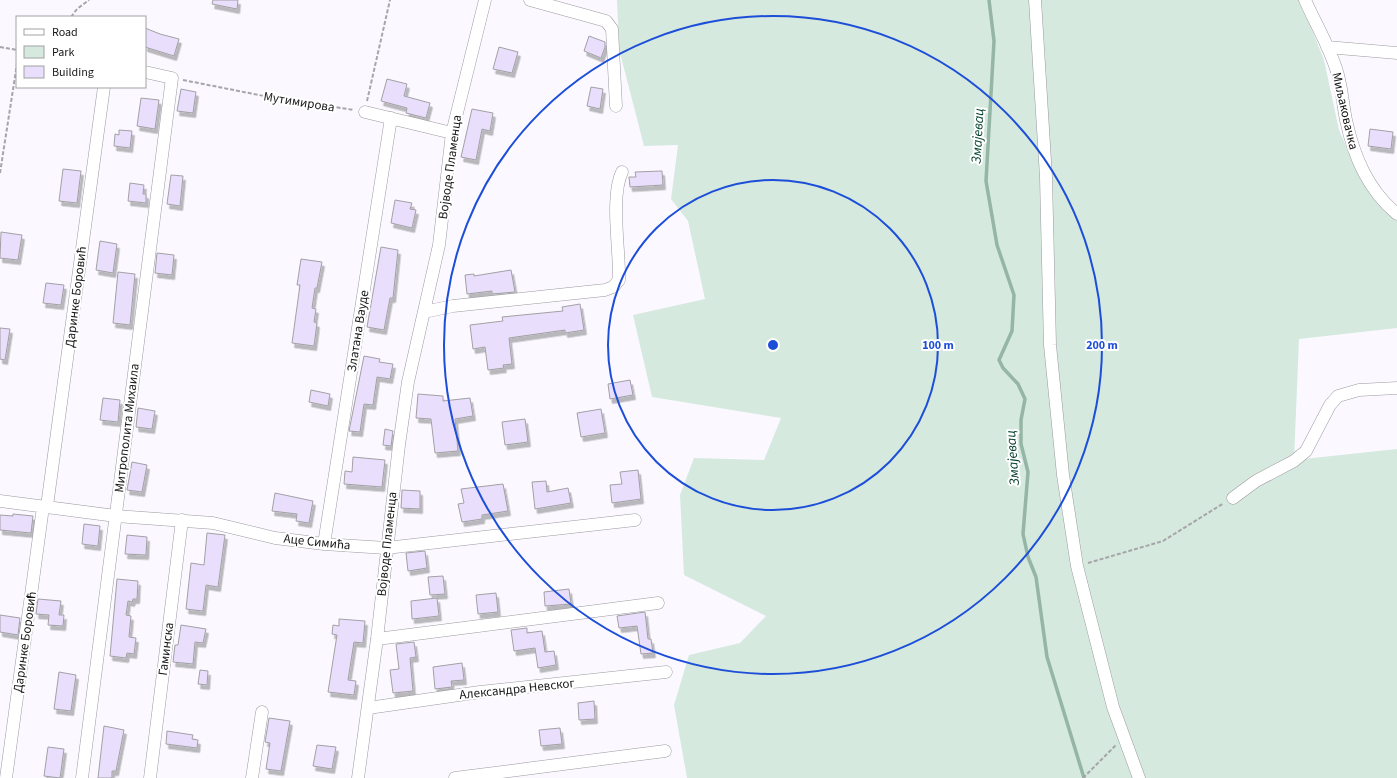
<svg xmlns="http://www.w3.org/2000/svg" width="1397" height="778" font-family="'Source Sans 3',sans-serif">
	<defs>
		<filter id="shadow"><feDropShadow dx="2.5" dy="4.5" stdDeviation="0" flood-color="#0004"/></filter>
	</defs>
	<rect width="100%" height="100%" fill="#fbf9ff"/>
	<path fill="#d5e9df" d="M617,0h683l24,60 15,70 23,52 28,34 7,5v107l-98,11 -5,121 103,-11v329h-710l-13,-73 15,-50 51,-12 26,-27 -82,-41 -4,-80 14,-37 70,2 17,-42 -129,-21 -19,-82 72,-16 -17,-78 -17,-22 7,-54 -34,1 -25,-97z"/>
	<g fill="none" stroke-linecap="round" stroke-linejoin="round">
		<path stroke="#95b5a5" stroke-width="3.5" d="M989,0l5,41 -8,140 11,64 17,50 -2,36 -13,29 4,8 15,16 7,15 -4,21v24l7,28 -5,62 5,23 8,20 11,80 37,121"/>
	</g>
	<path fill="#e9defb" stroke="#a2a0a5" filter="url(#shadow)" d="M213,0h25l-1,9 -25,-5z
		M145,28l15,6 19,5 -5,17 -29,-9z
		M589,36l16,6v5l-4,11 -17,-7z
		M499,47l19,5 -6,21 -19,-4z
		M387,79l20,5 -3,12 26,7 -4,15 -20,-5 1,-5 -26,-7z
		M591,87l12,2 -3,20 -13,-3z
		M181,89l15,3 -3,21 -16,-2z
		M141,98l18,2 -4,29 -18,-3z
		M472,109l21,4 -3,18 -8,-2 -6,31 -15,-3z
		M1370,129l23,3 -2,17 -23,-3z
		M119,130l13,1 -2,17 -16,-2 1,-12 4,1z
		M63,169l18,2 -4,32 -18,-2z
		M662,171l1,14 -33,2 -1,-10h7l-1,-5z
		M171,175l12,1 -3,30 -13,-2z
		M130,183l14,2 -1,9h3v9l-18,-2z
		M395,200l17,3 -2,6 6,1 -4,18 -21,-5z
		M1,232l21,3 -4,25 -18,-2z
		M100,241l17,3 -4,29 -17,-3z
		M381,247l17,3 -5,48h-3l-6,32 -17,-3z
		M157,253l17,2 -2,20 -17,-2z
		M301,259l21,3 -5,26h-2l-3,20 4,1 -2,13 3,1 -3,23 -22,-3 8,-58h-3z
		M511,270l4,22 -23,2v-3l-25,3 -2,-19 9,-1v2z
		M118,272l17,2 -5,51 -17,-2z
		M46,283l18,2 -3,20 -18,-2z
		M580,304l4,26 -19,3v-3l-56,8 3,26 -9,1 1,3 -16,2 -3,-23 -12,2 -3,-24 33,-4 -1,-4 61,-6 -1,-4z
		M0,328l10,1 -5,31 -5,-1z
		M364,356l16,3 -1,3 14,2 -3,15 -13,-2 -4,28 -9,-1 -4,28 -11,-1z
		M630,380l3,15 -23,4 -2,-15z
		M311,390l19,4 -2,12 -19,-4z
		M418,394l25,2v5l27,-3 3,18 -18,3 3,32 -23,2 -4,-34 -15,-1z
		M103,398l17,2 -2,22 -18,-2z
		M138,408l17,3 -3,18 -16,-2z
		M601,409l4,24 -24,4 -4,-24z
		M525,419l3,23 -23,3 -3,-23z
		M385,429l8,2 -2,15 -8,-1z
		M353,457l32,3 -3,27 -38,-3 1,-13 7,1z
		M132,462l15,3 -5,27 -15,-2z
		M638,470l3,29 -29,4 -2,-18 12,-1 -2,-12z
		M546,481l1,11 21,-4 3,15 -36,6 -3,-27z
		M503,484l5,27 -26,4v4l-20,3 -4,-18 6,-1 -3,-14z
		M402,490l18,1v18l-19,-1z
		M275,493l38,8 -4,22 -13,-2 1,-7 -25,-3z
		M13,514l20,2 -2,17 -31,-3v-15l13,1z
		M84,524l16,2 -2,20 -16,-2z
		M207,533l18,2 -7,52 -12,-2 -3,26 -17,-2 5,-46 13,2z
		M127,535l20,2 -1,18 -21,-1z
		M425,551l2,17 -19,3 -2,-18z
		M443,576l2,18 -15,1 -2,-18z
		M117,579l21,2 -1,18h-4l-1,3 -4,-1 -2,14 5,1 -2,21 7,1 -2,16 -7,-1 -1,5 -16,-2z
		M569,589l2,15 -26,2 -1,-14z
		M496,593l2,19 -20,2 -2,-19z
		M437,598l2,18 -27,3 -1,-18z
		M38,599l23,2 -2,14h5l-1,11 -15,-1 1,-10 -13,-1z
		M645,612l3,27h3l2,14 -12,1 -4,-28 -18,2 -2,-12z
		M0,615l20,3 -2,17 -18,-3z
		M339,619l26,2 -2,22 -9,-1 -6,38 8,1 -2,14 -26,-3 9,-57 -5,-1 1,-9 6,1z
		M181,625l25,4 -3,14 -8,-1 -2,22 -20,-2 2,-17h3z
		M527,628v5l15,-2 3,21 9,-1 2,14 -18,3 -3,-20 -21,3 -3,-21z
		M414,642l2,15 -6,1 3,33 -20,2 -3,-23 9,-1 -3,-25z
		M462,663l2,17 -13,1 1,6 -17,2 -2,-22z
		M200,670l8,1 -1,14 -9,-1z
		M59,672l17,3 -5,36 -17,-2z
		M594,701l1,18 -16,1 -1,-17z
		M269,718l21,3 -9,50 -15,-2 4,-26 -5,-1z
		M104,726l20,4 -8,41h-4v7h-14z
		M560,728l2,16 -21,2 -2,-16z
		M167,731l26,4 -1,4 6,1 -1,8 -31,-4z
		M317,745l19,2 -4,22 -19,-3z
		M48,747l16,2 -4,29 -16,-2z"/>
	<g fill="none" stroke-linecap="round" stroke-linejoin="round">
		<defs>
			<path id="minor" d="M530,0l76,21 6,8 4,77
				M1035,0l11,177 4,168 13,130 14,91 36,141 26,71
				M1305,0c11,25 26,49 33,75 4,15 5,30 8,45 8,37 22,70 51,94
				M1327,47l70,6
				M365,112l87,21
				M424,312l29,-6 152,-16 8,-3 6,-7c1,-29 -9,-83 3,-108
				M1233,498l23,-17 38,-20 12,-10 24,-46 8,-9 21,-6 38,-2
				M0,501l116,15 97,7 62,15 49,6 62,4 249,-28
				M47,506l57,-419
				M324,544l67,-426
				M377,639l281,-36
				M368,708l112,-16 186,-20
				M6,778l37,-271
				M82,778l90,-700 -27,-6
				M150,778l32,-258
				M252,778l10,-66
				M358,778l19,-139 22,-194 9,-63 31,-137 13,-112 33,-133
				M455,778l210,-27"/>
		</defs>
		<use href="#minor" stroke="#9c9a9f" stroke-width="13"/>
		<path stroke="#a6a5a9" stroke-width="2" stroke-dasharray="4 2" stroke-linecap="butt" d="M71,17l6,-8 12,-9
			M0,47l17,3
			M183,80l81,16 90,14
			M367,101l23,-101
			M0,173l17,-109
			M1088,563l75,-22 61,-38
			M1083,778l33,-33"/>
		<use href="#minor" stroke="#fff" stroke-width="12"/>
	</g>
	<g fill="none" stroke="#1d4ed8" stroke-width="2">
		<circle cx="773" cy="345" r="165"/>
		<circle cx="773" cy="345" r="329"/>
	</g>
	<g text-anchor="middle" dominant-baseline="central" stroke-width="4" stroke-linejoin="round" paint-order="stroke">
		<g font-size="13" fill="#171719" stroke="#fff">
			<text transform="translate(299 102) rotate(9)">Мутимирова</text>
			<text transform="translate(1345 111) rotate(77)">Миљаковачка</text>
			<text transform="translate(450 167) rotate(-82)">Војводе Пламенца</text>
			<text transform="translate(76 297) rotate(-83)">Даринке Боровић</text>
			<text transform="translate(358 331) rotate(-81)">Златана Вауде</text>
			<text transform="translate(127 428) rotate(-83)">Митрополита Михаила</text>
			<text transform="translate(317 542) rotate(6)">Аце Симића</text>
			<text transform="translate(387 544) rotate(-84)">Војводе Пламенца</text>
			<text transform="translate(25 642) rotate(-82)">Даринке Боровић</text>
			<text transform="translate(166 649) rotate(-83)">Гаминска</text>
			<text transform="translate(517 689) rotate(-6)">Александра Невског</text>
		</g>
		<g font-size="14" font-style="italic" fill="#003e29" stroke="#fff">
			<text transform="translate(978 136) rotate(-87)">Змајевац</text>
			<text transform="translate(1013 458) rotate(-94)">Змајевац</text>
		</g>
	</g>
	<circle cx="773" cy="345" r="6" fill="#1d4ed8" stroke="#fff" stroke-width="2"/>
	<g font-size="12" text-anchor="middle" font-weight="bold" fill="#1d4ed8" stroke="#fff" stroke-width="4" stroke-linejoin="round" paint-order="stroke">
		<text x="938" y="349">100 m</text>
		<text x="1102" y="349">200 m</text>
	</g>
	<rect x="16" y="16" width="130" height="72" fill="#ffffff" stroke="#a2a2a3"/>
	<rect x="24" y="29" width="20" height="6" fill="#ffffff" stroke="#a2a2a3"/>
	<text x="52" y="36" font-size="12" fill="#171719">Road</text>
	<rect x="24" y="46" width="20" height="12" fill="#d5e9df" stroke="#a2a2a3"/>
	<text x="52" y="56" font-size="12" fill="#171719">Park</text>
	<rect x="24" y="66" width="20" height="12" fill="#e9defb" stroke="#a2a2a3"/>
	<text x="52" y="76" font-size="12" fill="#171719">Building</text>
</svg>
